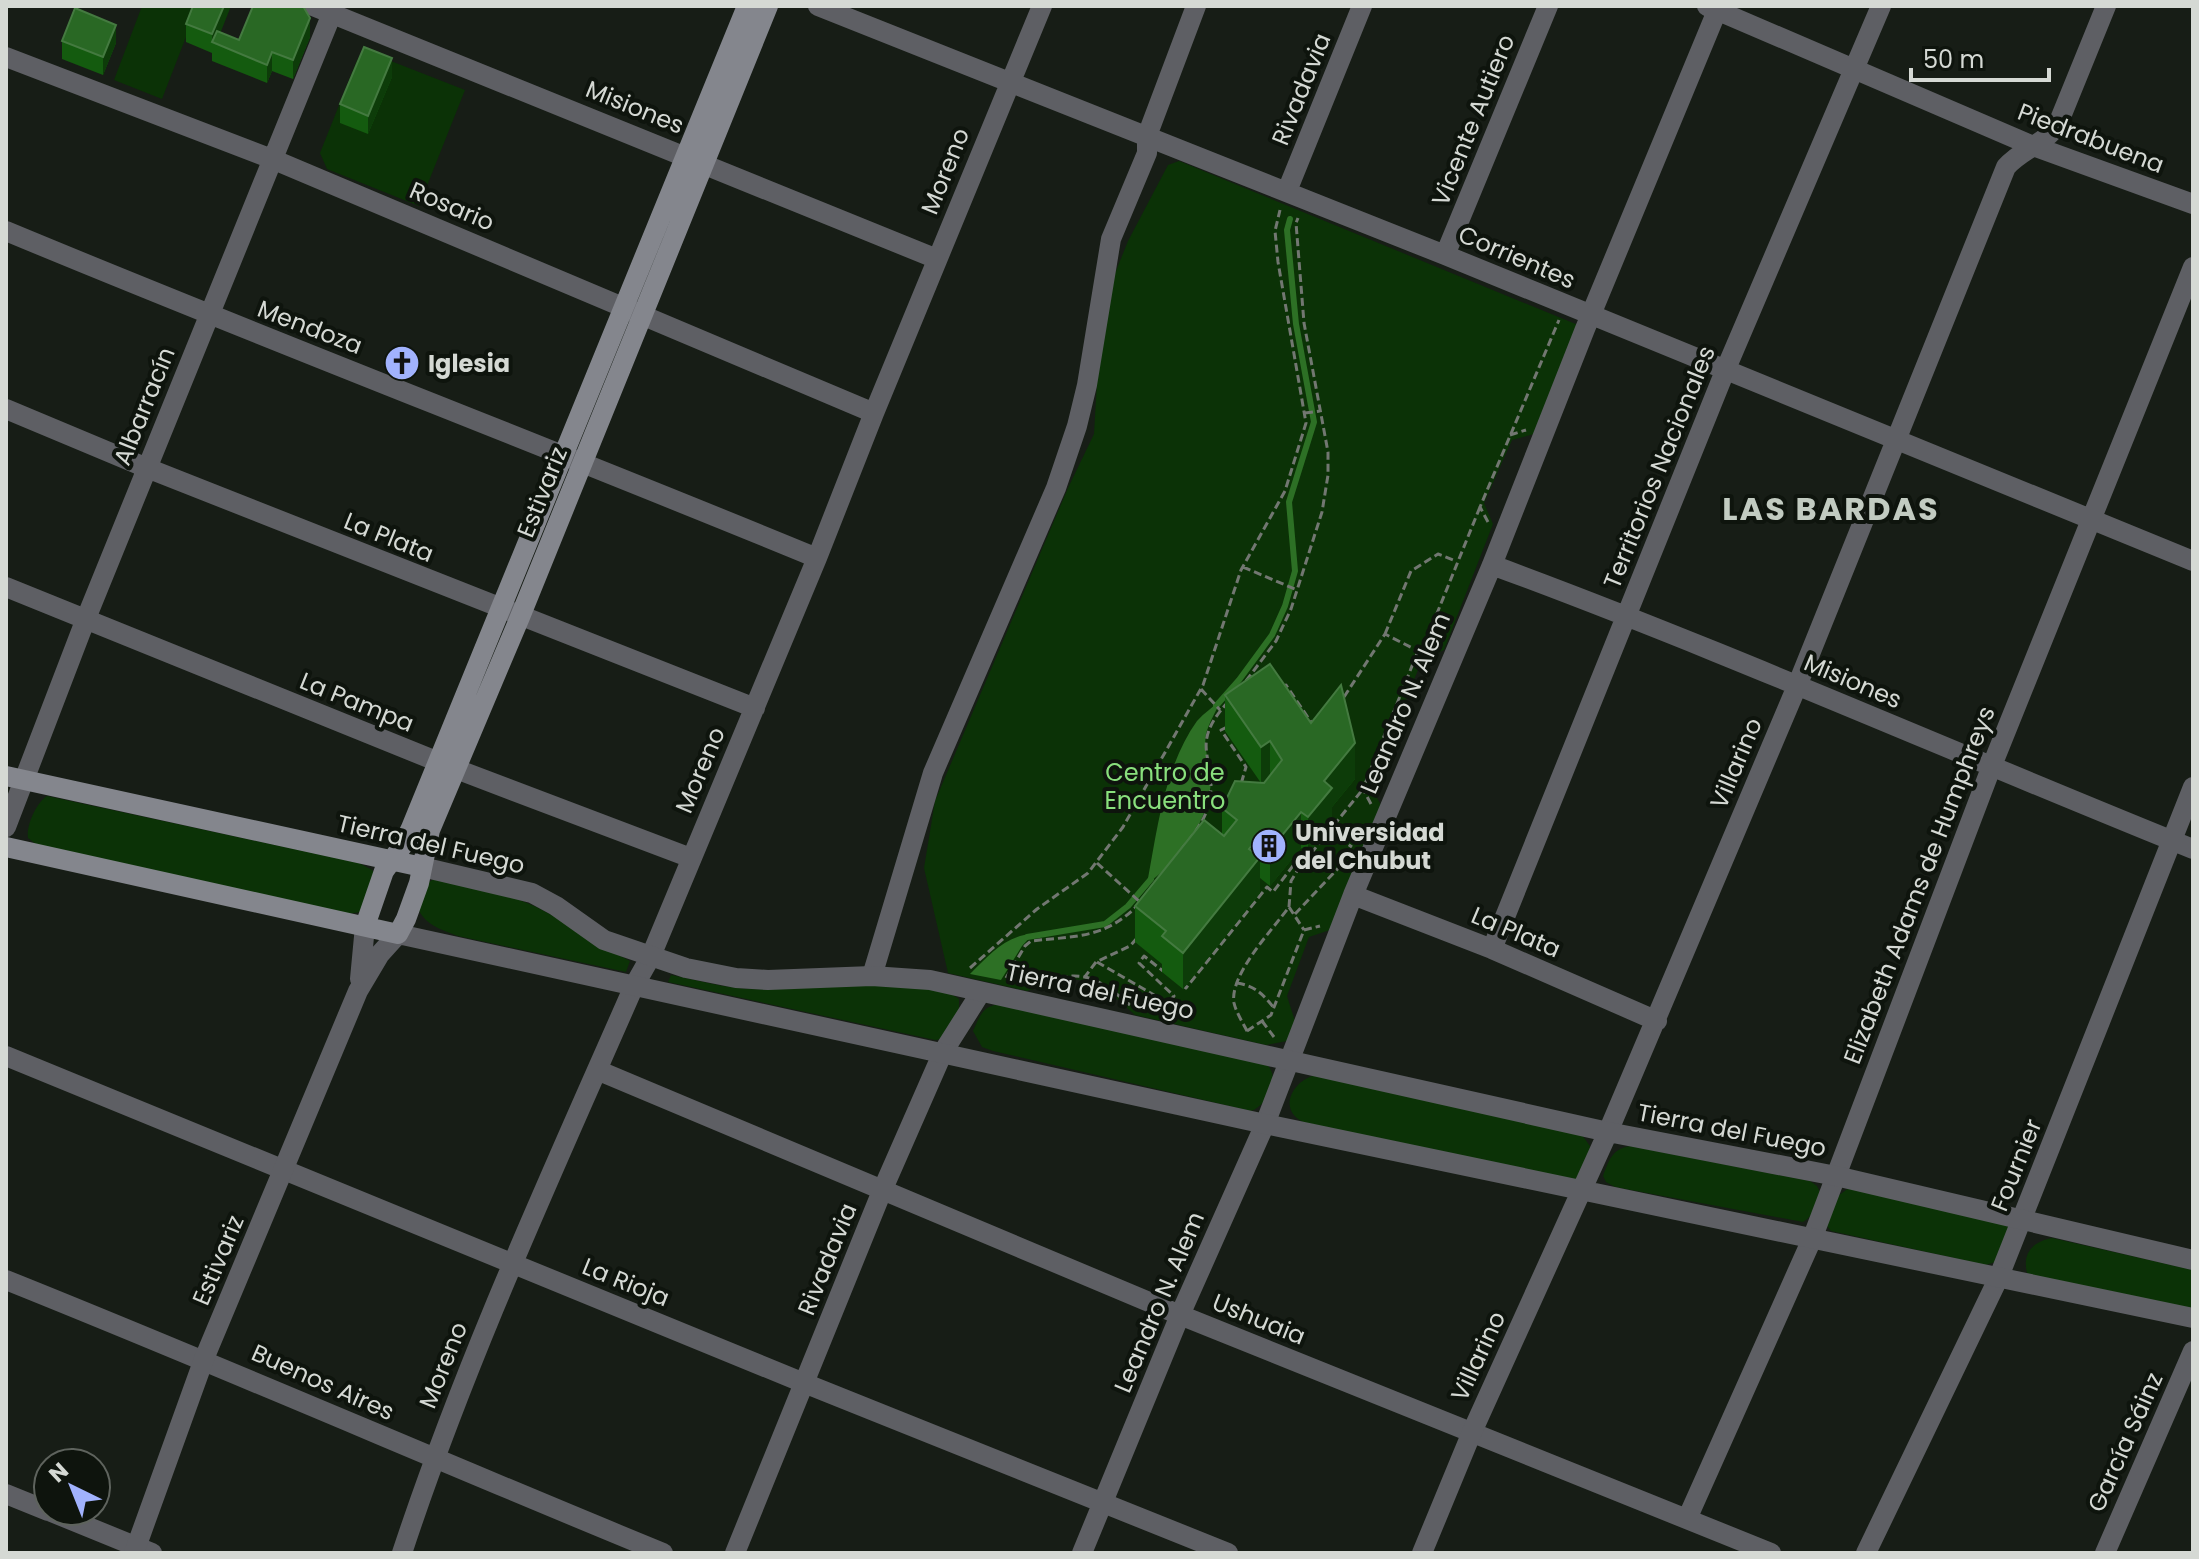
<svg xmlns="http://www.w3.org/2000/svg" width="2199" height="1559" font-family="Poppins,sans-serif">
	<rect width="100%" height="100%" fill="#171d16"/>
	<path fill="#0b3206" d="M142,6h56l-36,93 -48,-19z
		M373,54l92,36 -46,116 -92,-37 -7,-16 37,-93z
		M1179,161l399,164 -44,109 -22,6 -28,63 9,21 -49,126 -22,10 -51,127 10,18 -51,125 -21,7 -22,59 8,25 -8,20 -21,4 -131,-30 -35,-31 -32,-6 -41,13 -79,-18 -24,-105 11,-67 133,-313 26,-54 3,-52 15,-101 16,-40 40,-76z
		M47,796l312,67 13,7 8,11 -20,31 -12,2 -311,-69 -9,-7c-2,-12 8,-35 19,-42z
		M436,878c36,9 75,15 108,33 29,15 56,35 86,50l-4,11 -168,-36c-18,-7 -34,-11 -41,-30l12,-24z
		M671,975c26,5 53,13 79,14 46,3 177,-16 209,10v10l-17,30 -7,1 -267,-58z
		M1000,1004l265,59c17,13 4,41 -14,48l-258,-60 -11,-4 -9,-16c7,-15 9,-25 27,-27z
		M1316,1075l266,60 8,11c-2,14 -4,29 -18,36l-269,-60c-26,-13 -10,-42 13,-47z
		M1630,1146l180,35 7,5 3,6c-4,12 -6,24 -17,30l-188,-35 -9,-5 -3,-6c6,-16 9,-27 27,-30z
		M1850,1187l163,39 -18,36 -9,3 -155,-34 -4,-5 11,-30z
		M2052,1238l141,32v40l-165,-34c-7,-21 3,-34 24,-38z"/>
	<path fill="#2d7025" d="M1221,700c-5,11 -12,23 -15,34 -3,15 4,28 5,43 0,43 -31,83 -64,107 10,-53 17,-117 50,-163 7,-8 16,-14 24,-21z
		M1033,934l-11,12 -21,34 -31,-6c19,-19 36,-39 63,-40z"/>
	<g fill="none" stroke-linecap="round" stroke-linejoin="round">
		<path stroke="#2d7025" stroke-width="6" d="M1216,706l23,-26 33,-45 13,-29 10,-35 -6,-69 25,-80 -18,-98 -9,-94 3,-11
			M1027,937l78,-13 23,-18 23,-27"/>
		<path stroke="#727771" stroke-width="3" stroke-dasharray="8 4" stroke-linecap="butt" d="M1305,413l15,-2
			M1510,435l16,-5
			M1488,522l-8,-15 79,-187
			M1243,567l54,23
			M1385,634l26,-63 27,-17 18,7
			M1423,648l57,-141
			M1246,681l30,-40 15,-32 31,-97 6,-37v-23l-24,-129 -8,-100 2,-5
			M1282,688l4,-3 27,40
			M1201,689l19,21
			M1344,697l41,-63 33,17
			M1227,727l-6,3 25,37 -5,17
			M1371,804l-8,-15 55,-138 21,-9
			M1329,831l23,16
			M1181,850c10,-13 22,-26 27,-43 13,-49 -23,-58 20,-105
			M1097,863l43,39
			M1289,907l2,-26 6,-10 66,-82
			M1295,914l50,-53
			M1097,962l71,41 6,-7 -35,-33 5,-7 19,15
			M970,968l67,-59 51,-36 35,-46 80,-142 38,-115 44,-79 21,-68 -28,-161 -3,-31 5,-21
			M1006,978l19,-32 6,-5c43,-5 73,-2 106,-35
			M1084,978l12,-16 34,-16 7,-8
			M1036,983c47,-13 57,-9 94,22
			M1237,983c18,3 26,11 37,25
			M1182,985l4,3 81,-101 6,5 29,-38 5,4
			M1262,1021l12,16
			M1247,1031l24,-16 33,-85 16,-4
			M1247,1031c-4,-8 -11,-19 -13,-28 -5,-28 39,-74 55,-96l15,23"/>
		<path stroke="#5e5f64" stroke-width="20" d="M313,6l624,253
			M818,6l627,249 748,306
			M1707,6l326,140 160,58
			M6,57l266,102 602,254
			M1287,191l75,-185
			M6,231c269,112 542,216 811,327
			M1445,255l103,-249
			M6,409l141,59 608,240
			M1492,565c236,87 467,190 701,284
			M6,587l450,182 235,89
			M6,827l79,-206 250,-615
			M1353,895l139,54 165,72
			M1492,949l233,-578 156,-365
			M872,976l61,-203 123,-285 21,-62 10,-41 24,-146 36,-86v-17l49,-130
			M6,1056l798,327 424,170
			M597,1070l583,245 591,238
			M1608,1132l189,-446 209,-519c16,-18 39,-23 52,-43l48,-118
			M6,1280c220,88 437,183 657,273
			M6,1494l42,17
			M49,1511l103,42
			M1687,1519l125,-280 179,-471 202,-501
			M402,1553c64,-194 150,-380 232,-567l17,-30 166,-398 57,-145 168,-407
			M735,1553l147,-362 61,-139 38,-60
			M1082,1553l98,-238 85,-191 88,-229 139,-330 93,-236 134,-323
			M1866,1553l132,-274 195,-492
			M2105,1553l88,-202"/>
		<path stroke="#5e5f64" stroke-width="20" d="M422,867l110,26 24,13 48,34 82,28 50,10 32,2 104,-4 58,4 678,152 228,44 357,84
			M360,979l5,-53
			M134,1553l70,-194 154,-368 22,-37 18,-20 867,190 928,194
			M1422,1553l50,-121 136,-300"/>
		<path stroke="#84868d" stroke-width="20" d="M6,776l416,91
			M6,847l392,87 8,-15 13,-36 11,-53 90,-213 248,-611
			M365,926l19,-55 19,-26 8,-17 336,-822"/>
	</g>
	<path fill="#145b0f" d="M186,24l34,8 19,8 71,-3 -17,42 -21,-8 -5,12 -55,-22v-8l-26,-11z
		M62,41l54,2 -13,32 -41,-16z
		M392,77l-24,57 -28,-11v-19z
		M1225,695l86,28 44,56 -23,28v17l-24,29 -7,-5 -31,38 -10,-8v15l-77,96 -21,-17v-8l-27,-22v-36l87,-71v-27l42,-25 4,-4 -7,4 -36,-52z"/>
	<path fill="#0d3c09" d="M224,6h7l-15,38 -4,-2v11v-19z
		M310,18v19l-17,42v-19z
		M116,25v18l-13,32v-18z
		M272,52v19l-5,12v-18z
		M392,58v19l-24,57v-18z
		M1270,741v36l-9,6v-36z
		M1355,743v36l-23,28v17l-24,29v-36l16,-36z
		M1301,812v36l-31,38v-36z
		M1257,839v22l3,-4v36l-77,96v-36l66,-104z"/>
	<path fill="#296824" stroke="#447a40" stroke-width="2" d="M193,6h31l-12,28 -26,-10z
		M253,6h50l7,12 -17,42 -21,-8 -5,13 -55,-23 5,-11 22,9z
		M75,8l41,17 -13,32 -41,-16z
		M364,47l28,11 -24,58 -28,-12z
		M1270,664l41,59 30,-38 14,58 -31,38 8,7 -24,29 -7,-5 -31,38 -13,-11 -8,10 11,8 -77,96 -21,-17 4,-5 -31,-25 69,-86 20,16 13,-16 -15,-12 13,-27 29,2 18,-23 -12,-19 -9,6 -36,-52z"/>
	<defs>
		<symbol id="church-disc" viewBox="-11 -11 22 22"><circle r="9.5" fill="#a1b2fd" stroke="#0e140d"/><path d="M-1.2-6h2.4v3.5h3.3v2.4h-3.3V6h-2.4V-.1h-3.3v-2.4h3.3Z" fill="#111"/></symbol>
		<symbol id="building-disc" viewBox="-11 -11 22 22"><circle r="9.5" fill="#a1b2fd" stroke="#0e140d"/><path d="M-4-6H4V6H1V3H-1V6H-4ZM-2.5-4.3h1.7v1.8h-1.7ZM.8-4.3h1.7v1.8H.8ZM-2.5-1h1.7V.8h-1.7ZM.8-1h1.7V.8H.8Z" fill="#111"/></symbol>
	</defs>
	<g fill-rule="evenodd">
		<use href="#church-disc" x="382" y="343" width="40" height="40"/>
		<use href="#building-disc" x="1249" y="826" width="40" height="40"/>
	</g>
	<g text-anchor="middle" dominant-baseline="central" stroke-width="8" stroke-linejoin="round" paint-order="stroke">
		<g font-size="24" fill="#d5d9d4" stroke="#0e140d">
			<text transform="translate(1301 89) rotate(-68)">Rivadavia</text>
			<text transform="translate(635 107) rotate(22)">Misiones</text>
			<text transform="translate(1473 120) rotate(-68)">Vicente Autiero</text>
			<text transform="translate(2091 138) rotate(21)">Piedrabuena</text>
			<text transform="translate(945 171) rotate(-68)">Moreno</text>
			<text transform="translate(452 206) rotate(23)">Rosario</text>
			<text transform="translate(1517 257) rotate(23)">Corrientes</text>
			<text transform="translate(310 327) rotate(21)">Mendoza</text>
			<text transform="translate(144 406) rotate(-68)">Albarracín</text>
			<text transform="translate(1659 467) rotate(-68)">Territorios Nacionales</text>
			<text transform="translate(542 492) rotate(-68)">Estivariz</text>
			<text transform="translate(389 537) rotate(22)">La Plata</text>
			<text transform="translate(1853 681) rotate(23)">Misiones</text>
			<text transform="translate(357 702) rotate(22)">La Pampa</text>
			<text transform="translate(1405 703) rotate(-67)">Leandro N. Alem</text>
			<text transform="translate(1736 763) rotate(-67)">Villarino</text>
			<text transform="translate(700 770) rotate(-67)">Moreno</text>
			<text transform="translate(431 844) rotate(13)">Tierra del Fuego</text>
			<text transform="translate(1919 885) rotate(-69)">Elizabeth Adams de Humphreys</text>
			<text transform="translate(1516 932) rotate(23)">La Plata</text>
			<text transform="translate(1100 991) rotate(12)">Tierra del Fuego</text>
			<text transform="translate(1732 1130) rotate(11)">Tierra del Fuego</text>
			<text transform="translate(2016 1165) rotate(-68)">Fournier</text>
			<text transform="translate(827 1259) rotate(-68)">Rivadavia</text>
			<text transform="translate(218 1260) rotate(-67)">Estivariz</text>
			<text transform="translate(626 1282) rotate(22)">La Rioja</text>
			<text transform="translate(1159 1302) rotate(-67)">Leandro N. Alem</text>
			<text transform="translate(1259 1319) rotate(22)">Ushuaia</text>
			<text transform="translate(1478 1356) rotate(-65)">Villarino</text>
			<text transform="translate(443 1365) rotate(-68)">Moreno</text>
			<text transform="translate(323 1382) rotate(24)">Buenos Aires</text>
			<text transform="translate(2125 1442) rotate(-66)">García Sáinz</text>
		</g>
		<g font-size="24" font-weight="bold" fill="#d5d9d4" stroke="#0e140d" text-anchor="start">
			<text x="428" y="363">Iglesia</text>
			<text x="1295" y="832">Universidad<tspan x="1295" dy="28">del Chubut</tspan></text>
		</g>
		<g font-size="24" fill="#89e07d" stroke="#0e140d">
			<text x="1165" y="772">Centro de<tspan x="1165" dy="28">Encuentro</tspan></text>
		</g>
		<g font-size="32" font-weight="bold" letter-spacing="2" fill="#c2cbc1" stroke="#0e140d">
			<text x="1831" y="508">LAS BARDAS</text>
		</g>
	</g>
	<rect width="2199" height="1559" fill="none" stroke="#d5d9d4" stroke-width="16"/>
	<g transform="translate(72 1487) rotate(317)"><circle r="38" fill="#0e140d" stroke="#5e635d" stroke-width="2"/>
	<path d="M0-6L14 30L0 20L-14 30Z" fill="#a1b2fd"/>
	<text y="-12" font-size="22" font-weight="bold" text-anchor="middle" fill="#d5d9d4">N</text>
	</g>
	<path d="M1911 68v12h138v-12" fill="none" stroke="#d5d9d4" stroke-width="4"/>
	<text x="1923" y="68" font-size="24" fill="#d5d9d4" stroke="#0e140d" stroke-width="6" paint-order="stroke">50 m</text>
</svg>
